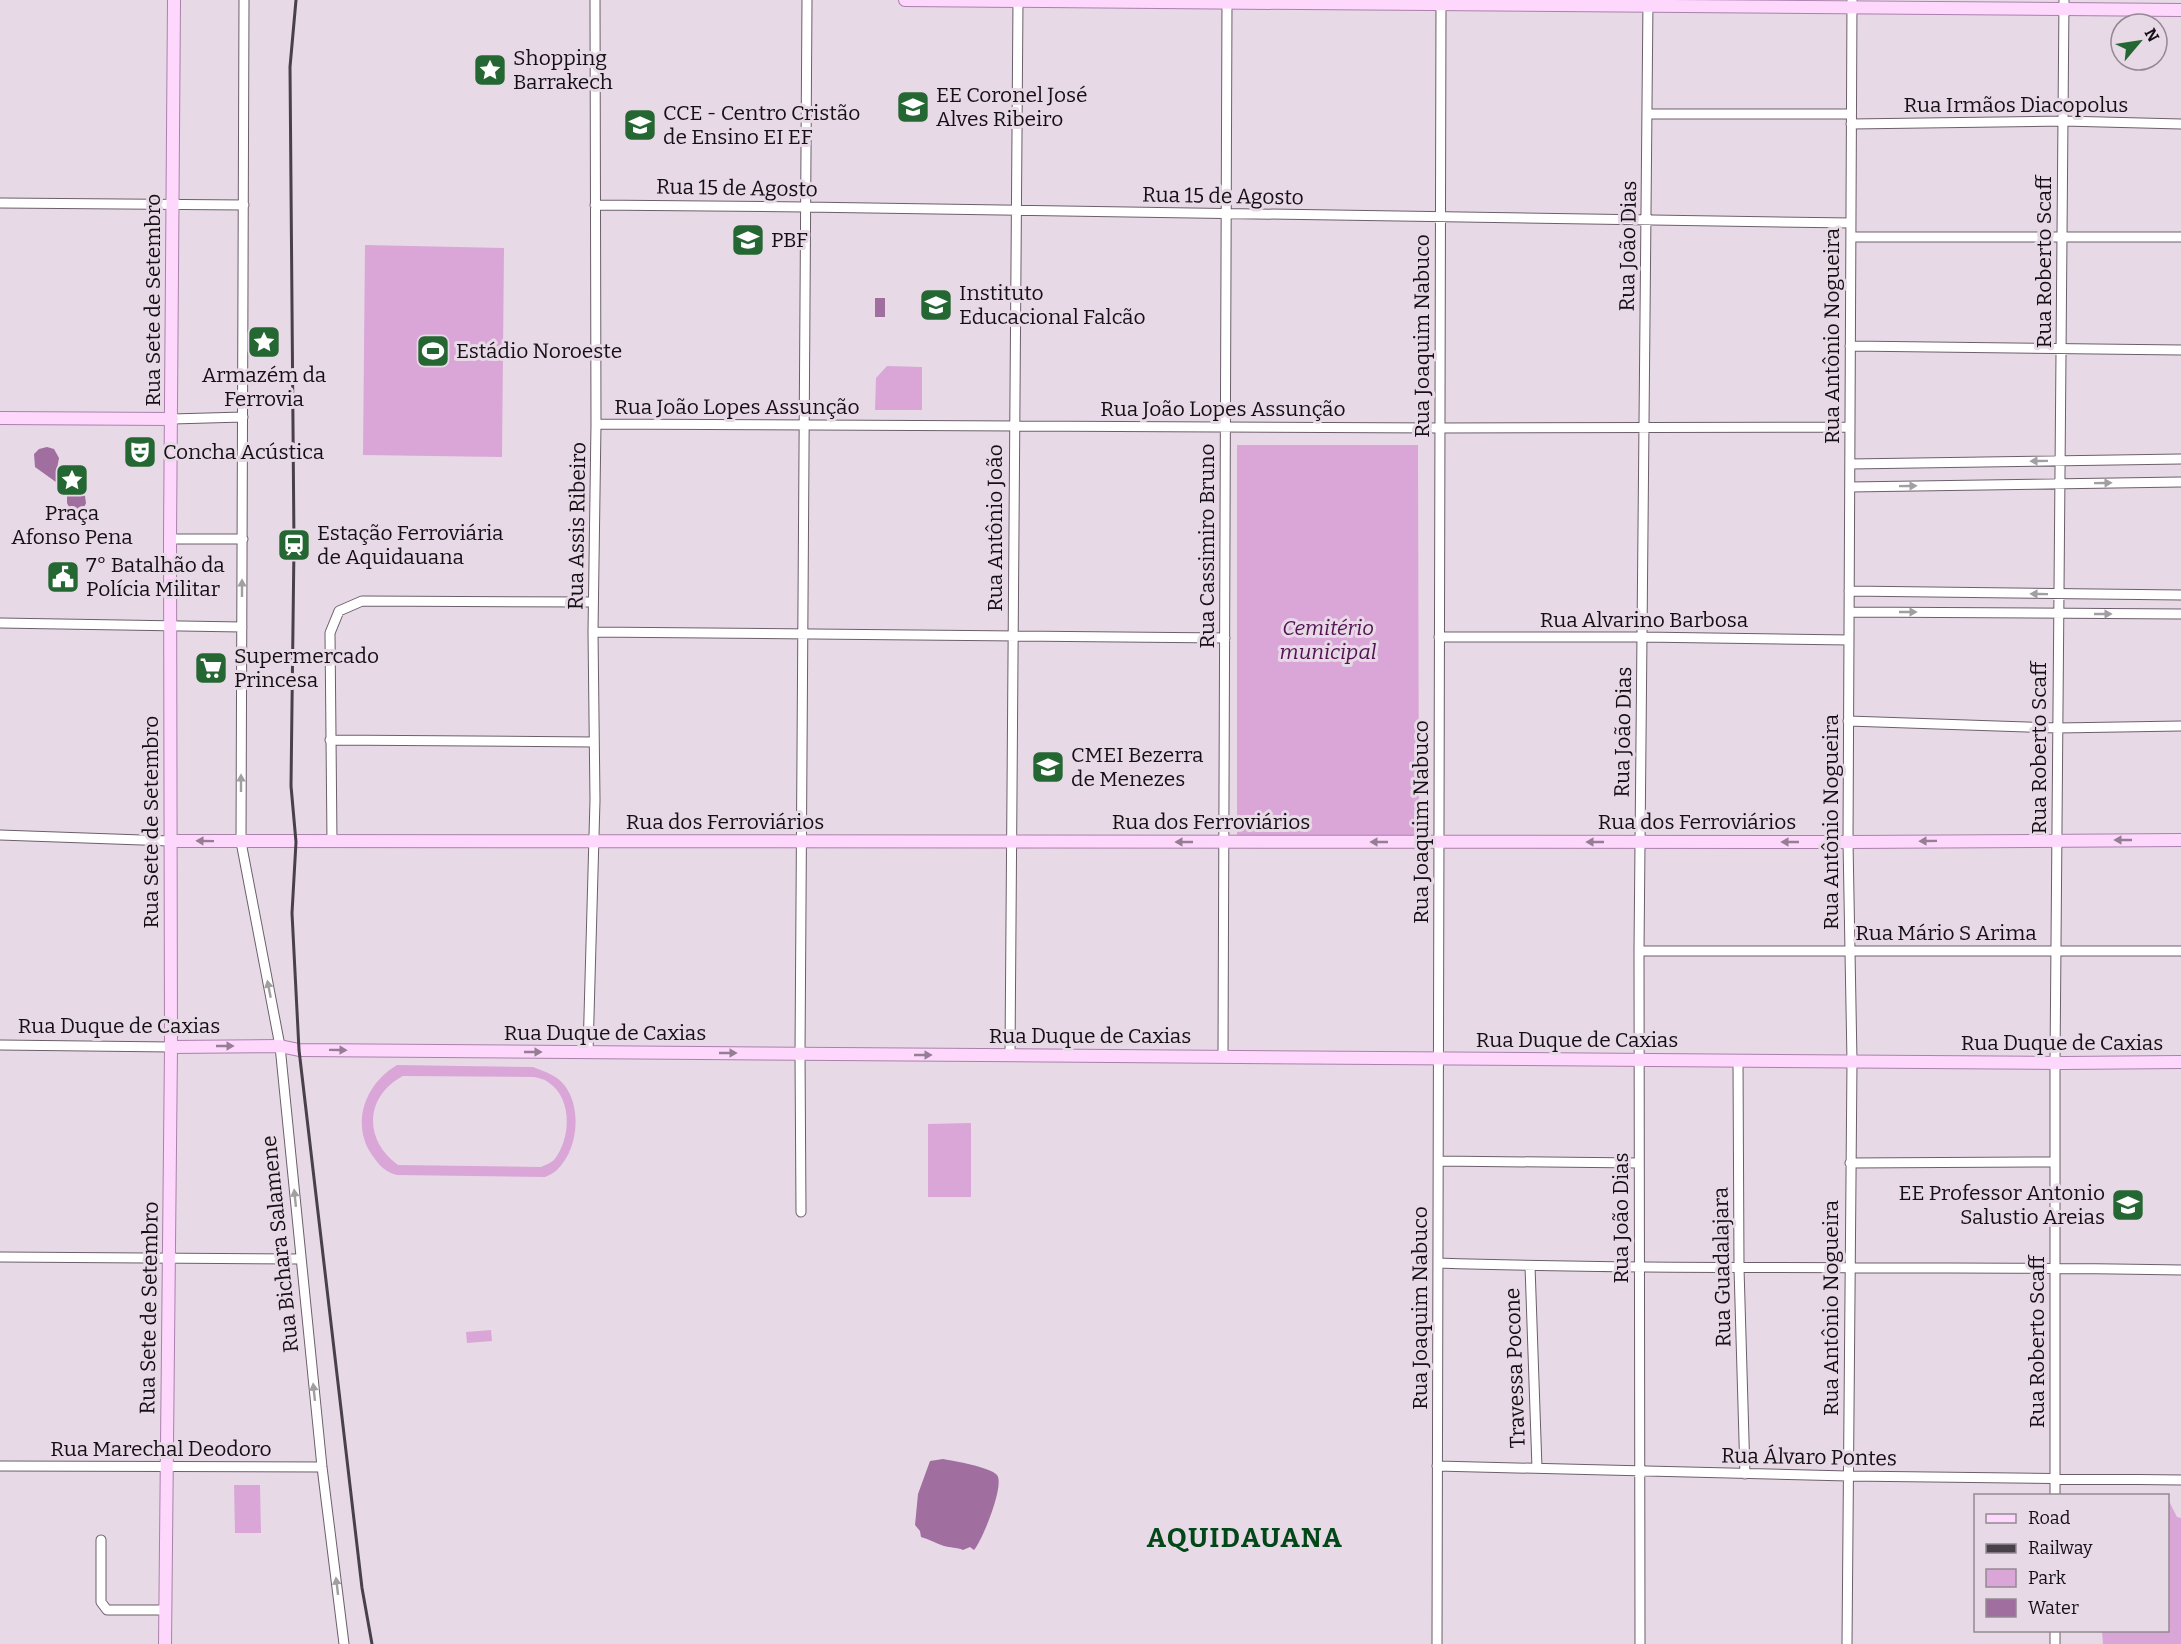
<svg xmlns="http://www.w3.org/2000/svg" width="2181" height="1644" font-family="Bitter,serif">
	<rect width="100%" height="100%" fill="#e8d9e7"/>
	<path fill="#d9a6d7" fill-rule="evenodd" d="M365,245l139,3 -2,209 -139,-2z
		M887,366l35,1v43h-47l1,-32z
		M1237,445h181l1,391 -182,-1z
		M397,1065l136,2c12,5 24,8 32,19 17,23 13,64 -8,84 -3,3 -8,5 -12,7l-148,-2c-12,-3 -18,-10 -25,-20 -22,-32 -6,-72 25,-90zM403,1076l131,1c4,1 10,2 14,5 25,16 23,57 6,78 -3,3 -9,5 -13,7l-143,-2c-35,-25 -33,-69 5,-89z
		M971,1123v74h-43v-73z
		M491,1330l1,11 -25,2 -1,-11z
		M234,1485h26l1,48h-26z
		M2168,1499l9,18 4,1v126h-78l-1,-13 66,-1z"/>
	<path fill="#a06e9f" d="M875,298h10v19h-10z
		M47,447l7,2 5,9 -3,16 29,22 1,7c-2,7 -9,10 -16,6l-3,-6v-13l-32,-23 -1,-13 5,-5z
		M943,1459c11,2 47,8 54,16 8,10 -15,66 -23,75l-4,-3 -7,3c-6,-3 -13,-2 -19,-4 -7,-2 -15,-7 -23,-9l-1,-6 -5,-6 3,-31 12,-33z"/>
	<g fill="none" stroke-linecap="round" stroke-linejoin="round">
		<defs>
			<path id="minor" d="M244,0l-3,842 39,204 42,421 22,177
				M1647,114h204
				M1851,124l212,-3 118,3
				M0,203l244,2
				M595,205l209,2 1047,16
				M1851,237h330
				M1850,346l331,4
				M172,419l71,-2
				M596,424l844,4 410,-1
				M1850,464l331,-5
				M1850,487l331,-5
				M170,539h73
				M1849,591l332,4
				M1849,612l332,2
				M0,623l242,4
				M593,632l632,6
				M1439,637h203l207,3
				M1848,721l210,7 123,-2
				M330,740l264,2
				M0,835l170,6
				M332,842l-2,-209 9,-22 23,-10 231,1
				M1639,951h542
				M0,1045l171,2
				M588,1052l7,-252 -2,-168 3,-208 -1,-424
				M1010,1055l8,-1055
				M1223,1056l4,-1056
				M1738,1061l1,207 6,206
				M1438,1161l201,2
				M1850,1163l205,-1
				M801,1212l-1,-158 7,-1054
				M0,1257l301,2
				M1438,1263c247,8 495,2 743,7
				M1530,1266l7,202
				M0,1466l322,1
				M1437,1466l411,10 333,4
				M2055,1496v-434l9,-1062
				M101,1540v62l6,8h58
				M2055,1630v14
				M1437,1644l4,-1644
				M1640,1644l-1,-693 9,-951
				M1847,1644l5,-583 -4,-219 4,-842"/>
			<path id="major" d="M905,0l1276,10
				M0,418l172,1
				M170,841l1678,1 333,-2
				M171,1047l109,-1 19,4 1764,13 118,-1
				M165,1644l6,-597 -1,-508 4,-539"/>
		</defs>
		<use href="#minor" stroke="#6c5f6c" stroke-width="11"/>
		<use href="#major" stroke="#aa81aa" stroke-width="14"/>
		<use href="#minor" stroke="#fff" stroke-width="9"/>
		<use href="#major" stroke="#fdd8fc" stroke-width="12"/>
		<path stroke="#494149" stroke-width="3" d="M296,0l-6,67 4,478 -3,241 5,56 -4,71 7,137 63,538 10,56"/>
	</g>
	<defs><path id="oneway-solid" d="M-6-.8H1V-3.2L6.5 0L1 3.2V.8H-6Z" transform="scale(1.5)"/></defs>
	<g fill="#a19fa1">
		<use href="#oneway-solid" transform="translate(2039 461) rotate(179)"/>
		<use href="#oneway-solid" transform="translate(2103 483) rotate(-1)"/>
		<use href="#oneway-solid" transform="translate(1908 486) rotate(-1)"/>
		<use href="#oneway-solid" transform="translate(242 588) rotate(-90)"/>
		<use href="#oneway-solid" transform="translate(2039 594) rotate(-179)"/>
		<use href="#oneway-solid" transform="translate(1908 612)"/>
		<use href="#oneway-solid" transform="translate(2103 614)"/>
		<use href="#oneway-solid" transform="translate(241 783) rotate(-90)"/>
		<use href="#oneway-solid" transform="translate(269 989) rotate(-101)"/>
		<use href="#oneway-solid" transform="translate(295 1198) rotate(-96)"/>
		<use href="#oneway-solid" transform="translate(314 1392) rotate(-96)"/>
		<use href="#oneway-solid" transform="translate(337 1586) rotate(-97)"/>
	</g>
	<g fill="#957e94">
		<use href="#oneway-solid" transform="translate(2123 840) rotate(-180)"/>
		<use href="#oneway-solid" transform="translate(205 841) rotate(-179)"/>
		<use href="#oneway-solid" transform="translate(1928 841) rotate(179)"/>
		<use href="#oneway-solid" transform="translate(1184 842) rotate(-180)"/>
		<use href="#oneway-solid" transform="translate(1379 842) rotate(-180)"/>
		<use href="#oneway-solid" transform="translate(1595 842) rotate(180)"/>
		<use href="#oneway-solid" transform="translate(1790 842) rotate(-180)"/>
		<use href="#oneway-solid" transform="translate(225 1046)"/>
		<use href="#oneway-solid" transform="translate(338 1050) rotate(1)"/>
		<use href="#oneway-solid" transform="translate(533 1052)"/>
		<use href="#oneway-solid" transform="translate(728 1053)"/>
		<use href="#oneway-solid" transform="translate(923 1055)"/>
	</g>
	<defs>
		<symbol id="sight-square" viewBox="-11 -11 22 22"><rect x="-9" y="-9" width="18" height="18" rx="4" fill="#256732" stroke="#e8d9e7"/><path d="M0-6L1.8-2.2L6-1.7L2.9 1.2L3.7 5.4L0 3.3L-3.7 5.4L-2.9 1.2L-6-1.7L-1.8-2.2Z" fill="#fff"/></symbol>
		<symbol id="school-square" viewBox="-11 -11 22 22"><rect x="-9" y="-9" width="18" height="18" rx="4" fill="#256732" stroke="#e8d9e7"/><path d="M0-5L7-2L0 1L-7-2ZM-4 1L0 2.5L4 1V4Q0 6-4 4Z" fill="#fff"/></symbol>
		<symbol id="stadium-square" viewBox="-11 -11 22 22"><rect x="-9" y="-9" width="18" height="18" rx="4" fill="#256732" stroke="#e8d9e7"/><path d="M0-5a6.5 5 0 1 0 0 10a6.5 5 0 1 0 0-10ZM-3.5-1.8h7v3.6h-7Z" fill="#fff"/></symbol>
		<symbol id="theatre-square" viewBox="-11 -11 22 22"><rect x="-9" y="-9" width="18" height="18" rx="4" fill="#256732" stroke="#e8d9e7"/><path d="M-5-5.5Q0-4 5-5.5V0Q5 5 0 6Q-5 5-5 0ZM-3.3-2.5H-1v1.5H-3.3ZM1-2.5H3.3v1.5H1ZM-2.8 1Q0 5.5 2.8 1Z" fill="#fff"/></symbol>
		<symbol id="station-square" viewBox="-11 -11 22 22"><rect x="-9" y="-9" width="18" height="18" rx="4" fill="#256732" stroke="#e8d9e7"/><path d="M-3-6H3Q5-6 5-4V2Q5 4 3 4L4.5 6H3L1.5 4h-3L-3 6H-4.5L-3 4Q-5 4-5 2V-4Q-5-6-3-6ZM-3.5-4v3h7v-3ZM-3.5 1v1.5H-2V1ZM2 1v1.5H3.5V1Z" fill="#fff"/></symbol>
		<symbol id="civic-square" viewBox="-11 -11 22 22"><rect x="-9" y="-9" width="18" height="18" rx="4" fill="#256732" stroke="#e8d9e7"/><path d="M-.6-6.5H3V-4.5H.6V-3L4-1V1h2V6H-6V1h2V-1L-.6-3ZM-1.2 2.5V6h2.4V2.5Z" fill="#fff"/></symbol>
		<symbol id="supermarket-square" viewBox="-11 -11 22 22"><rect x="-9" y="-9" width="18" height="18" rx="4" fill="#256732" stroke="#e8d9e7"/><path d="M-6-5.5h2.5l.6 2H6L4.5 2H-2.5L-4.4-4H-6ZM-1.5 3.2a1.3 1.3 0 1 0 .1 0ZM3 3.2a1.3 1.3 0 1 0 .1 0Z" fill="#fff"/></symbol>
	</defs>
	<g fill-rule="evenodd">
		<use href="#sight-square" x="471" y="51" width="38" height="38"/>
		<use href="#school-square" x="894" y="88" width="38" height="38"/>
		<use href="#school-square" x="621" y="106" width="38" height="38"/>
		<use href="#school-square" x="729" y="221" width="38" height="38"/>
		<use href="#school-square" x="917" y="286" width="38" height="38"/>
		<use href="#sight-square" x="245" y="323" width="38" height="38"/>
		<use href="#stadium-square" x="414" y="332" width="38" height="38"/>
		<use href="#theatre-square" x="121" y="433" width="38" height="38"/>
		<use href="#sight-square" x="53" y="461" width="38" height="38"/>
		<use href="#station-square" x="275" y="526" width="38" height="38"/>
		<use href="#civic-square" x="44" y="558" width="38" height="38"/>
		<use href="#supermarket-square" x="192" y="649" width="38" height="38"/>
		<use href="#school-square" x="1029" y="748" width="38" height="38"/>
		<use href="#school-square" x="2109" y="1186" width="38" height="38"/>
	</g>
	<g text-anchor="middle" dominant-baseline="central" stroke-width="6" stroke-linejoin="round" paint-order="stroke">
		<g font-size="21" fill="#151015" stroke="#e8d9e7" text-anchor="start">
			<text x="513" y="58">Shopping<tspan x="513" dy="24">Barrakech</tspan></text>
			<text x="936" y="95">EE Coronel José<tspan x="936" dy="24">Alves Ribeiro</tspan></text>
			<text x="663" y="113">CCE - Centro Cristão<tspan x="663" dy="24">de Ensino EI EF</tspan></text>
			<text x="771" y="240">PBF</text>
			<text x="959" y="293">Instituto<tspan x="959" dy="24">Educacional Falcão</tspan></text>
			<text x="456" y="351">Estádio Noroeste</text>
			<text x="264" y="375" text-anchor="middle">Armazém da<tspan x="264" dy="24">Ferrovia</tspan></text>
			<text x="163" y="452">Concha Acústica</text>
			<text x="72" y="513" text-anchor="middle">Praça<tspan x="72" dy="24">Afonso Pena</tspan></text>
			<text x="317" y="533">Estação Ferroviária<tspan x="317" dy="24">de Aquidauana</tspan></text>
			<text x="86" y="565">7° Batalhão da<tspan x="86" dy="24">Polícia Militar</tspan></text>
			<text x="234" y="656">Supermercado<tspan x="234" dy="24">Princesa</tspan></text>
			<text x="1071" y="755">CMEI Bezerra<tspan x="1071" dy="24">de Menezes</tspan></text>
			<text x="2105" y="1193" text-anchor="end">EE Professor Antonio<tspan x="2105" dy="24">Salustio Areias</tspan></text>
		</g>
		<g font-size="21" fill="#151015" stroke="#e8d9e7">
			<text x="2016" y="105">Rua Irmãos Diacopolus</text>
			<text transform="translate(737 188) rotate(1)">Rua 15 de Agosto</text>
			<text transform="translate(1223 196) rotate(1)">Rua 15 de Agosto</text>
			<text transform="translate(1628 246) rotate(-89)">Rua João Dias</text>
			<text transform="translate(2044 262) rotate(-90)">Rua Roberto Scaff</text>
			<text transform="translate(153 300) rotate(-90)">Rua Sete de Setembro</text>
			<text transform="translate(1422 336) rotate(-90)">Rua Joaquim Nabuco</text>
			<text transform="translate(1832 336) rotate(-90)">Rua Antônio Nogueira</text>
			<text x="737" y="407">Rua João Lopes Assunção</text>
			<text x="1223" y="409">Rua João Lopes Assunção</text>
			<text transform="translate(577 526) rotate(-89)">Rua Assis Ribeiro</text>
			<text transform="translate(995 528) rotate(-90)">Rua Antônio João</text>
			<text transform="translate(1207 546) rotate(-90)">Rua Cassimiro Bruno</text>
			<text x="1644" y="620">Rua Alvarino Barbosa</text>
			<text transform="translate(1623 732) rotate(-89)">Rua João Dias</text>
			<text transform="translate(2039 748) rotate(-90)">Rua Roberto Scaff</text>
			<text transform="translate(151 822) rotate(-90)">Rua Sete de Setembro</text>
			<text x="725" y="822">Rua dos Ferroviários</text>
			<text x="1211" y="822">Rua dos Ferroviários</text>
			<text transform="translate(1421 822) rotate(-90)">Rua Joaquim Nabuco</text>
			<text x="1697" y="822">Rua dos Ferroviários</text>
			<text transform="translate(1831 822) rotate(-90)">Rua Antônio Nogueira</text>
			<text x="1946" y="933">Rua Mário S Arima</text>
			<text x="119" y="1026">Rua Duque de Caxias</text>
			<text x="605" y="1033">Rua Duque de Caxias</text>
			<text x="1090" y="1036">Rua Duque de Caxias</text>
			<text x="1577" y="1040">Rua Duque de Caxias</text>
			<text x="2062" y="1043">Rua Duque de Caxias</text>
			<text transform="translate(1621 1218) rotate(-90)">Rua João Dias</text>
			<text transform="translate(280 1244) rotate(-96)">Rua Bichara Salamene</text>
			<text transform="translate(1722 1267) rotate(-91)">Rua Guadalajara</text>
			<text transform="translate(149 1308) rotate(-89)">Rua Sete de Setembro</text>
			<text transform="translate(1420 1308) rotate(-90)">Rua Joaquim Nabuco</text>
			<text transform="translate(1831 1308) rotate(-90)">Rua Antônio Nogueira</text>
			<text transform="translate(2037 1342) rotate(-90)">Rua Roberto Scaff</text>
			<text transform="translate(1515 1368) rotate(-92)">Travessa Pocone</text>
			<text x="161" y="1449">Rua Marechal Deodoro</text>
			<text transform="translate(1809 1457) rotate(1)">Rua Álvaro Pontes</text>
		</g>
		<g font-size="21" font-style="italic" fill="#521352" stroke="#e8d9e7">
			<text x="1328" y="628">Cemitério<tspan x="1328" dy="24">municipal</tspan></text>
		</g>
		<g font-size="27" font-weight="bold" letter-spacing="1.5" fill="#024717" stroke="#e8d9e7">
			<text x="1245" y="1538">AQUIDAUANA</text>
		</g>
	</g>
	<rect x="1974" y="1494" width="195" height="138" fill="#e8d9e7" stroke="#948993" stroke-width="1.5"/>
	<rect x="1986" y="1514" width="30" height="9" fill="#fdd8fc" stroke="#948993" stroke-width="1.5"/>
	<text x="2028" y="1524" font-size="18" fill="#151015">Road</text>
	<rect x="1986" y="1544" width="30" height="9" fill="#494149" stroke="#948993" stroke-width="1.5"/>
	<text x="2028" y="1554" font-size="18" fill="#151015">Railway</text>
	<rect x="1986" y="1569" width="30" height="18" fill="#d9a6d7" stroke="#948993" stroke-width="1.5"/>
	<text x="2028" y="1584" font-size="18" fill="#151015">Park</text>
	<rect x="1986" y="1599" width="30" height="18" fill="#a06e9f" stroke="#948993" stroke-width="1.5"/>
	<text x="2028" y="1614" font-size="18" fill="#151015">Water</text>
	<g transform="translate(2139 42) rotate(61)"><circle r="28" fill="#e8d9e7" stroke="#948993" stroke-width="1.5"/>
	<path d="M0-4.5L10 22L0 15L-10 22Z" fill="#256732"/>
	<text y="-9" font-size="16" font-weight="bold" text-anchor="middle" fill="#151015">N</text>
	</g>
</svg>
